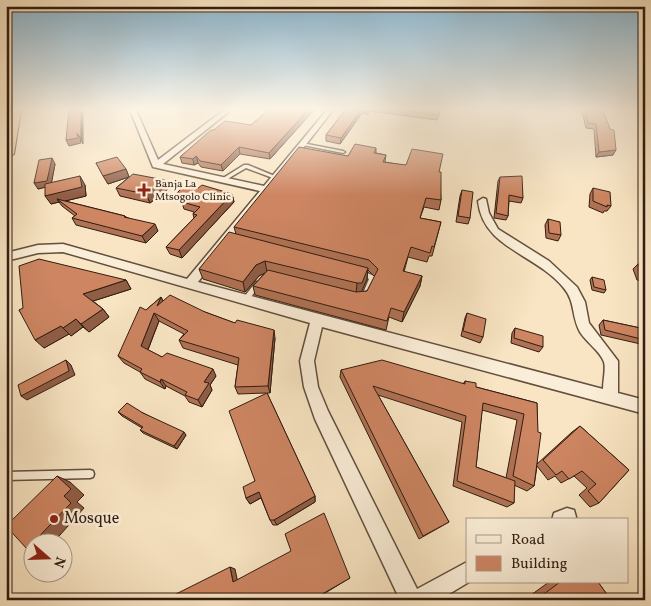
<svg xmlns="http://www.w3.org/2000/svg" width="651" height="606" font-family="Vollkorn,serif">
	<rect width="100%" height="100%" fill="#f9e5c3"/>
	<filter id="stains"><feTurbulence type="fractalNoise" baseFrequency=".004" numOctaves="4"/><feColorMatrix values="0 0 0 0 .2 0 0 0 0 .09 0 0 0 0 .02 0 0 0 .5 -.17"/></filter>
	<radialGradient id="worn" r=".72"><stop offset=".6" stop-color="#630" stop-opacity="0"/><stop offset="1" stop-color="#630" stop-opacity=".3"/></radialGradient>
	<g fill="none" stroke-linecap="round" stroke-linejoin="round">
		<defs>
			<path id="lane" d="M302,143l41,8 2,1 -2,1 -40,-8 -2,-1z
				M244,165h4l29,12 -4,1 -27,-10 -22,13 -4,-1z
				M361,270l13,6 1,2 -8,20 -3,2 -3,-2 8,-19 -10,-6 -1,-1 1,-1z
				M256,282h4l1,2 -13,17h-4l-1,-2 1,-2z
				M90,470l3,1 1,3 -1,3 -3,1 -84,2v-8z"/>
			<path id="street" d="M130,110h6l22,50 66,-50h7l-68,54 101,22 63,-76h6l-135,172 405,107c0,-8 3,-20 1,-27 -4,-11 -18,-20 -24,-30 -9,-16 -4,-30 -17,-45 -29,-34 -80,-39 -85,-86l5,-3 3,1 3,14 9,16 51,32 28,26 8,15 4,21 29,38v32l27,7v14l-323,-87 -8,34 4,26 10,24 89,178 50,-27v20h2l-30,18h-39l-85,-181 -11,-32 -4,-26 10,-38 -247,-71 -25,1 -32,8v-8l32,-8 25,-1 124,35 73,-88 -107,-24z
				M567,508l7,2 2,7 -1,3h-23l2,-7z"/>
			<path id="highway" d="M7,110h14l-7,44 -8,5z"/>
		</defs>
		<use href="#lane" stroke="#624f3e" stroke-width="3"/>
		<use href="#street" stroke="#624f3e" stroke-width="3"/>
		<use href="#highway" stroke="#301d12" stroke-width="2"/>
		<use href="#lane" fill="#fbeed8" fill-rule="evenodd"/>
		<use href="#street" fill="#fbeed8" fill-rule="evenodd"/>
		<use href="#highway" fill="#ecc282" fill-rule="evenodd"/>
	</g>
	<path fill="#b07254" stroke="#301d12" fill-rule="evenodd" d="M265,110h49l-44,49 -30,-5 -17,17 -22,-4 -3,-4 -4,2 -12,-2 -2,-6 34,-27 37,-5 15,-13h-1z
		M345,110h96l-4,10 -67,-9 -2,3 -6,-1 -22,31 -14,-3v-6z
		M583,110h20l10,45 -17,2 -2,-28 -8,-1 -4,-17z
		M376,148v5l10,2 -1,7 54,10 2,28 -2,10 -15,-3 -4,11 21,4 -9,34h-3l-2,6 -19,-5 -4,15 18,4 -2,10 -18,36 -13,-5 -3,13 -131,-35 -2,-9 12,-13 -6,3 -14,16 -42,-13 -4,-10 37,-35 -2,-7 114,-71zM368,270l7,7 -8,14 -6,1 6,-13z
		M96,163l30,6 3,8 39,12 -18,14 -30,-7 -4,-8 13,-11 -21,7z
		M55,164l-4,19 34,2 1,11 -21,5 60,15 1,1 32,14 -12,12 -70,-18 -4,-7 3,-2 -13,-10 -3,-4 -8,2 -6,-17 -7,2z
		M500,177l23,21 -2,5 -12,-2 -1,15 -2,4 -12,-2 4,-37z
		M593,188l18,18 -4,5h-3l-1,2 -14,-6 1,-13z
		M197,189l35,5 2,8 -52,56 -12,-4 -4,-7 28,-29 -1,-4 1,-2 -10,-3 -2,-6 -4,-1 -3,-7z
		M462,190l8,28 -2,6 -12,-2 4,-26z
		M548,219l13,16 -3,6 -12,-3 -1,-13z
		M638,264l7,1v17l-8,-2 -4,-11z
		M592,277l14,13 -2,3 -12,-3 -2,-10z
		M126,280l5,9 -38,12 10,8 6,8 -20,15 -6,-5 -12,9 -2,-2 -25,14 -25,-38z
		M161,297l2,4 42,11 70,26 -5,55h-3l48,103v6l-38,23h-4l-3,-5 -9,-22 -11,6 -4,-6 9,-17 11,-88 -28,1 -3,-7 3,-22 -55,-17 -4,-8 5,-6 -25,-13 -11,29 14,7 54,19 -6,9 2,5 -10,17 -13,-5 -4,-6 -19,-10 -1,3 -20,-10 -5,-7 -16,-9 -6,-7 28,-46z
		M467,313l16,24 -3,6 -19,-7 4,-18z
		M603,320l42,9v16l-44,-10 -2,-10z
		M515,328l28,19 -4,5 -28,-9 1,-10z
		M341,370l122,14 2,-3 11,6 61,16v61l35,-32 8,-6 49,44 -30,33 -9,4 -11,-12 8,-7 -13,-12 -13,7 -6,-7 -7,4 -11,-14 -3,20 -7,5 -13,-6v18l-7,4 -54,-21 9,-64 -84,-27 71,127 -30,17 -79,-162zM482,410l35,10 -11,58 -30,-11z
		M118,412l25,1 43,22 -9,14 -34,-16 -3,-3 2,-2 -20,-12z
		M549,582h49l13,18h-87z
		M645,589v11h-17z"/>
	<path fill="#905d45" stroke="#301d12" d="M81,110h2v34l-2,-5z
		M308,110h6l-44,49 -1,-6z
		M361,110h1v3l-22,31 1,-6z
		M77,133l3,5 1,5 -12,3 -3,-6z
		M239,147l1,7 -17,17 -2,-6z
		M616,150l-3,5 -17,2 3,-5z
		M196,156l2,7 -4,2 -1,-6z
		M52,158l3,6 -4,22 -13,3 -4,-6z
		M126,169l3,8 -21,7 -5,-8z
		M80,176l5,9 1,11 -25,6 -4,-3 2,3 -8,2 -6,-8z
		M165,180l3,9 -18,14 -4,-9z
		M232,194l2,8 -52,56 -3,-8z
		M155,224l3,7 -12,12 -4,-7z
		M265,261l2,11 -8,4 -14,16 -2,-10 13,-17z
		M368,268l-1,11 -6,14 -5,1 1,-11z
		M422,276l-2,10 -18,36 2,-10z
		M126,280l5,9 -41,13 -7,-8z
		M161,297l4,8 -8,1z
		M103,309l6,8 -20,15 -8,-8z
		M154,313l5,8 -13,33 -5,-8z
		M76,319l7,8 -12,9 -8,-8z
		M61,326l8,8 -25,14 -9,-8z
		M274,330l1,8 -5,55 -2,-7z
		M66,360l5,5 4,10 -48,25 -6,-4z
		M213,369l3,7 -6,9 2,5 -10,17 -4,-7 6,-18z
		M161,379l5,7 -1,3 -5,-7z
		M184,432l2,3 -9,14 -3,-3z
		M57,476l13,6 14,13 -7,7 7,6 -32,36h-19l31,-48z
		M259,492l3,5 -12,7 -4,-6z
		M315,496v6l-38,23 -3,-5z
		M32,544v6l-5,-1z
		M230,567l5,2 3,14 -5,-1z
		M350,578l-2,1 -34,21h-2z"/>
	<path fill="#cd8562" stroke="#301d12" d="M69,110h12v29l-4,-6 1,5 -12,2z
		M269,110h39l-39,43 -30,-6 -18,18 -21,-4 -4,-5 -3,3 -13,-2 31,-27h3l11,-9 26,4z
		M345,110h16l-20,28 -15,-3z
		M403,110h37l-2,5z
		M585,110h18l7,19 4,1 2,20 -17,2 -3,-28 -8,-1z
		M355,144l21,4 -2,5 12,2 -3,7 23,3 6,-16 31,5 -4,18h2v28l-15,-2 -6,20 21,4 -7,25 -2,-1 -2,7 -19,-6 -8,24 19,5 -18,36 -13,-4 -4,13 -134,-35 15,-16 88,22 11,-1 11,-22 -9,-9 -135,-33 65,-80 49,9z
		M117,157l9,12 -23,7 -7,-13z
		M52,158l-5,23 -13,2 5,-23z
		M133,174l32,6 -19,14 -30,-6z
		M80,176l2,11 -37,9v-12z
		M522,176l1,22 -14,-3 -1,21 -12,-3 4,-36z
		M185,185l12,4 5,-4 30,9 -53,56 -13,-3 31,-32 -4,-1 7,-7 -18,-5 5,-4 -12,-3z
		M593,188l17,4 1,14 -4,-1v2l-14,-6z
		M462,190l11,2 -3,26 -12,-2z
		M57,199l68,17 -1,1 31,7 -13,12 -70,-18 5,-4z
		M548,219l12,3 1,13 -12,-2z
		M229,232l139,36 -6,15h-5l-92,-22 -9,4 -13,17 -44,-13z
		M39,259l87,21 -43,14 20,15 -22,15 -5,-5 -13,9 -2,-2 -26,14 -16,-30 4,-2 -4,-42z
		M638,264l7,1v10l-3,-1z
		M592,277l12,3 2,10 -12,-3z
		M170,295l35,17 30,11 2,-3 37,10 -6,56 -33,1 4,-29 -60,-18 9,-9 -34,-18 -13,33 21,11 5,-4 46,16 -9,13 5,1 -11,17 -13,-5 2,-3 -26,-13 -1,3 -20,-10 2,-3 -24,-13 22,-49 6,3 15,-13 -4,9z
		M467,313l19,6 -3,18 -20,-6z
		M603,320l42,9v11l-40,-10z
		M515,328l28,8v11l-29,-9z
		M66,360l3,11 -48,25 -3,-11z
		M382,360l83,24v-3l11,2v4l61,16 1,29 3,1 -7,53 -21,-10 11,-62 -41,-11 -7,64 39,14 -1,22 -57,-22 9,-65 -93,-30 76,136 -26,14 -82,-166z
		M267,393l48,103 -41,24h-4l-11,-28 -13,6 -3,-11 12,-6 -26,-70z
		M127,403l16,10 41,19 -10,14 -34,-16 3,-3 -25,-15z
		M580,426l49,44 -30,33 -11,-12 8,-7 -14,-13 -13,8 -7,-8 -6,4 -13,-15z
		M57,476l14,13 -7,7 7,7 -44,46 -21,-23z
		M324,513l26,65 -38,22h-148l66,-33 3,15 58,-31 -6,-17z
		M560,582h38l13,18h-75z"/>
	<linearGradient id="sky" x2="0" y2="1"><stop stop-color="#8ab8d4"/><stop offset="0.56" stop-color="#fcf3e4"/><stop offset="1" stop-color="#fcf3e4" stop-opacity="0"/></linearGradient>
	<rect width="651" height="195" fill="url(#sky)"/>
	<g fill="#8f2418" stroke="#fbeed8" stroke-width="2">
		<path d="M141.5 182.5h5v5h5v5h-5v5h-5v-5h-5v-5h5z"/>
		<circle cx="54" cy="519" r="5"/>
	</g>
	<g text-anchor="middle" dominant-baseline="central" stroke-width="5" stroke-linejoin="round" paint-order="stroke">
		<g font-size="11" fill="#301d12" stroke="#fbeed8" text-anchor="start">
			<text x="155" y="184">Banja La<tspan x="155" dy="13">Mtsogolo Clinic</tspan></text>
		</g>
		<g font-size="16" fill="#301d12" stroke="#fbeed8" text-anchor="start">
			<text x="64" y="519">Mosque</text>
		</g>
	</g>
	<rect width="651" height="606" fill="none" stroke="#f9e5c3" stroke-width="25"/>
	<rect x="8" y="8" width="636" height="591" fill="none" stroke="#301d12" stroke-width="2.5"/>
	<rect x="12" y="12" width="626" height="581" fill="none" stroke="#301d12"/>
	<rect x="466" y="518" width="162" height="65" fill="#fbeed8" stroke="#aa9a89"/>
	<rect x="476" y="535" width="25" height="8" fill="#fbeed8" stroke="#aa9a89"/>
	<text x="511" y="544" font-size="15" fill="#301d12">Road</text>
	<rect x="476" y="556" width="25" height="15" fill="#cd8562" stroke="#aa9a89"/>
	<text x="511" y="568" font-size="15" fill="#301d12">Building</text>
	<g transform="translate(48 558) rotate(110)"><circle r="24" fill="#fbeed8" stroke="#aa9a89"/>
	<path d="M0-4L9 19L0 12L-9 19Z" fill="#8f2418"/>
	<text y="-8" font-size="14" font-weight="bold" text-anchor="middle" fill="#301d12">N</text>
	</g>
	<rect width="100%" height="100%" filter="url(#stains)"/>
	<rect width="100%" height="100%" fill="url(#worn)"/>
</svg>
